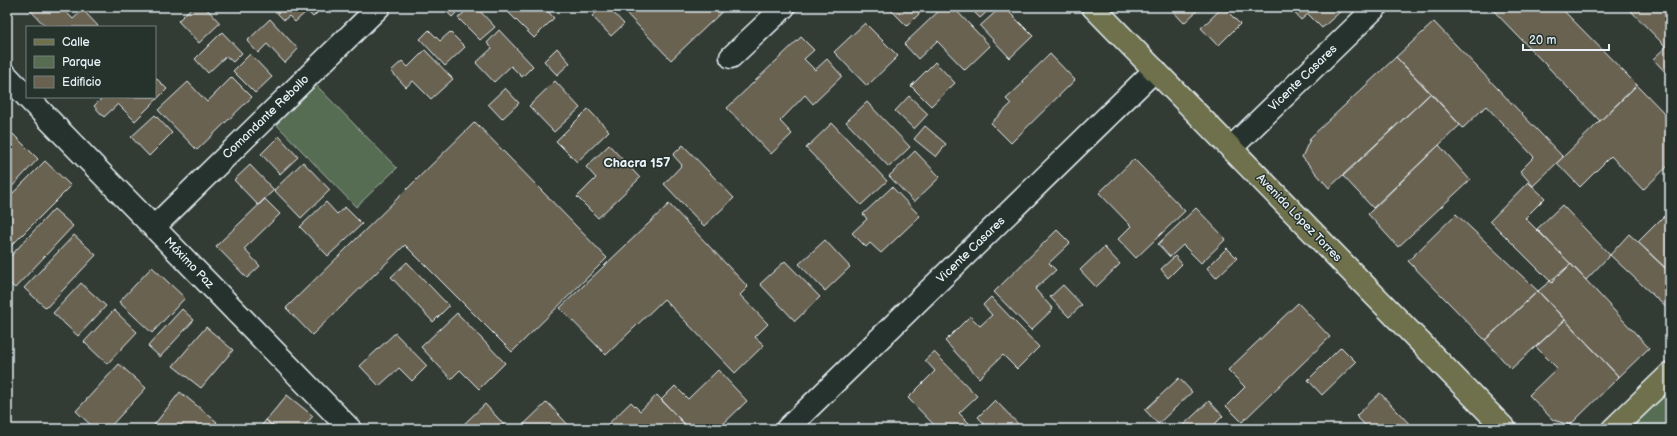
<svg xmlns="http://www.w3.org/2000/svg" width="1677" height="436" font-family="'Balsamiq Sans',sans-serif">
	<rect width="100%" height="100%" fill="#333c34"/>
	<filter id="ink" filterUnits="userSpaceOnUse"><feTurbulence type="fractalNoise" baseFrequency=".025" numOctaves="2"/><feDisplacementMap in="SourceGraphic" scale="8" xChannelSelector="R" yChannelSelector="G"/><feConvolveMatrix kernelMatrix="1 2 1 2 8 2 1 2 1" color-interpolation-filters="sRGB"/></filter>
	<g filter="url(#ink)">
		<path fill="#566d52" stroke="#9fafa5" d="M314,83l83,85 -41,39 -82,-85z
			M1662,397h8v32h-52z"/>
		<path fill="#696251" stroke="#e8f1f8" d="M33,7h28l12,12 10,-9 16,17h-53l-16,-17z
			M192,7h13l15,16 -21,20 -21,-22z
			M271,7h52l-10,10 -6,-6 -12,11 -6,-6 -5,4z
			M442,7h20l-10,10z
			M470,7h6l19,20 -15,13 -22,-22z
			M496,7h48l10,11 -20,20 -30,-30 -4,4z
			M602,7h6l16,17 -13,12 -19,-20z
			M630,7h97l-56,53 -46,-48z
			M888,7h30l4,4 -15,15z
			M943,7h10l37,39 -25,24 -28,-29 -19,18 -14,-15z
			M969,7h23l-12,11z
			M1001,7h3l29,29 -23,22 -30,-32z
			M1169,7h32l-17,16z
			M1223,7l17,17 -22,22 -17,-18z
			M1289,7h49l3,4 -19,17 -14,-14 -7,6z
			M1490,7h70l77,78 -37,36z
			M1627,7h43v36l-4,4z
			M270,19l28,30 -13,14 -18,-19 -9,9 -11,-12z
			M1434,22l129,135 -30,29 -13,-15 14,-14 -48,-51 -23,22 -67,-71z
			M865,23l33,33 -31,30 -33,-34z
			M429,30l11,11 10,-9 15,15 -20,19 -25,-27z
			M499,30l34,36 -11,11 -11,-11 -17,16 -18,-19 16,-15 -5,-5z
			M222,32l20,21 -9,9 -7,-6 -18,17 -13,-14z
			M801,37l13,13 -10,9 11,11 12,-11 15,17 -29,28 -8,-9 -25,26 12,13 -21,20 -44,-46z
			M1670,43v34l-17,-18z
			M557,48l13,15 -13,12 -13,-14z
			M425,50l28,29 -22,20 -18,-18 -7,6 -15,-16 11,-10 6,6z
			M250,54l22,23 -17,16 -22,-22z
			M1050,54l25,26 -64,63 -20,-20 20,-19 -5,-5 18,-17 -2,-1z
			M1396,57l35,36 -102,95 -27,-31 9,-20z
			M935,62l20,21 -24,23 -20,-20z
			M155,77l12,12 -32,32 -17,-17 -14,13 -10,-11 9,-9h52z
			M232,77l20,20 -55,53 -39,-40 30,-28 19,20z
			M555,81l25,27 -26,24 -25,-26z
			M1637,85l33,34v45l-27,26 -32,-34 -31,31 -23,-24z
			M505,88l14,15 -17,16 -14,-15z
			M1431,93l29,32 -87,83 -30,-32z
			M909,96l19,18 -14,15 -19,-18z
			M867,102l43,45 -21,20 -43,-45z
			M588,109l21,22 -32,31 -21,-21z
			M155,115l17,18 -23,23 -18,-19z
			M475,122l132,136 -95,94 -107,-107 -93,90 -26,-27z
			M832,123l55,58 -26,24 -55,-57z
			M925,126l21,18 -10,13 -22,-18z
			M13,134l25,25 -31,33v-52z
			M279,136l19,21 -18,17 -19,-20z
			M609,145l31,33 -42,40 -21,-21 19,-19 -10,-11z
			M683,145l51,53 -30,28 -40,-42 18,-19 -9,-10z
			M1439,145l31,35 -72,67 -30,-33z
			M915,151l25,26 -26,25 -25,-26z
			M1134,159l51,52 -49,47 -18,-19 13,-13 -32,-33z
			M45,161l26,25 -64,64v-51z
			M303,162l27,28 -29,28 -27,-28z
			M250,165l24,25 -16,15 -24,-25z
			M1528,182l17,16 -20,20 46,46 -19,19 -62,-62z
			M892,187l28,29 -39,37 -11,-10 -4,4 -14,-14 15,-14 -4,-5z
			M265,199l15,15 -36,35 16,17 -13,12 -31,-32z
			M326,202l11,12 8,-7 17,17 -34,32 -28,-29z
			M669,204l79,83 -8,8 28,29 -13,13 9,8 -29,28 -71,-74 -58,56 -46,-47z
			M1562,205l48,50 -24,25 -49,-51z
			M1196,208l30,31 -25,24 -18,-18 -13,12 -12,-13z
			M54,209l19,17 -58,62 -8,-7v-21z
			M1670,210v13l-7,-6z
			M1456,214l82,77 -53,49 -77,-79z
			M1663,217l7,6v50l-32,-31z
			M1057,230l13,13 -21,20 7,7 -21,19 18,20 -22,21 -37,-38z
			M1629,234l41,38v39l-60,-56z
			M74,235l22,20 -50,53 -22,-20z
			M825,240l25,27 -25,24 -26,-27z
			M1104,247l16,17 -24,23 -16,-17z
			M1227,248l10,10 -21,20 -9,-10z
			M1175,256l7,8 -14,14 -7,-9z
			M785,261l35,36 -25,24 -35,-37z
			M407,262l42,44 -16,16 -42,-45z
			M1571,264l78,84 -30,29 -81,-86z
			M152,267l33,31 -33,35 -33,-31z
			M81,283l25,23 -28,30 -25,-23z
			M1063,285l19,20 -13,12 -19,-20z
			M1538,291l27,29 -54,49 -26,-29z
			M991,297l48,50 -22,22 -14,-14 -24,23 -34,-37 25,-25 10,10 12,-11 -9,-10z
			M1298,303l32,34 -88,85 -16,-16 19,-19 -17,-17z
			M182,309l12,11 -34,37 -12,-11z
			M114,310l23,22 -30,32 -23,-22z
			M457,313l48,50 -26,26 -19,-19 -9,9 -30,-32z
			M1565,320l54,57 -49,48 -17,-5 -24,-25 28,-27 -21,-21z
			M206,327l27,23 -32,38 -28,-22z
			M395,333l32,33 -15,15 -13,-13 -20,18 -19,-20z
			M1341,347l15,15 -34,33 -14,-15z
			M934,352l43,44 -18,17 11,11 -6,5h-26l-30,-31 27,-27 -10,-11z
			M119,364l27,24 -38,41h-13l-19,-18z
			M718,370l29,31 -29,28h-28l-29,-29 14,-14 13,13z
			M1179,378l13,14 -34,32 -13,-14z
			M180,392l37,30 -6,7h-52l-5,-4z
			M1380,393l34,36h-51l3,-3 -10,-10z
			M287,395l26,21 -11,13h-25l-11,-9z
			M657,395l32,34h-86l28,-27 9,9z
			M995,400l28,29h-34l-11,-12z
			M1209,401l14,15 -13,13h-31z
			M547,402l25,27h-52v-1z
			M485,404l23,25h-44l-2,-3z
			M266,420l11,9h-18z"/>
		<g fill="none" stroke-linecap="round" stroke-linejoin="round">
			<defs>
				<path id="minor" d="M731,57l53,-50
					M7,76l20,21
					M27,97l323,332
					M1231,148l145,-141
					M154,227l225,-220
					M787,429l368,-359"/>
				<path id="major" d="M1093,7l412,422
					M1613,429l57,-55"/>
			</defs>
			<use href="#minor" stroke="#e8f1f8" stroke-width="25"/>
			<use href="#major" stroke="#e8f1f8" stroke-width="25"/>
			<use href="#minor" stroke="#26332d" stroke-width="22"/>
			<use href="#major" stroke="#6e714b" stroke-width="22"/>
		</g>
	</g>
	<g text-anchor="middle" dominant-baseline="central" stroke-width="3" stroke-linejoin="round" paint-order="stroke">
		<g font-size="12" fill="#e8f1f8" stroke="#26332d">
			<text transform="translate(1303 78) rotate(-44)">Vicente Casares</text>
			<text transform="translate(266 117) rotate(-44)">Comandante Rebollo</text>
			<text transform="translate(1299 218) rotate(46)">Avenida López Torres</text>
			<text transform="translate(971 250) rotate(-44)">Vicente Casares</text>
			<text transform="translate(189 263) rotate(46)">Máximo Paz</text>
		</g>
		<g font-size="13" font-weight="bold" fill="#e8f1f8" stroke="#26332d">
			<text x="637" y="163">Chacra 157</text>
		</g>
	</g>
	<rect width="1677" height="436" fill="none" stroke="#26332d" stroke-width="24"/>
	<rect x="12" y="12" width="1653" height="412" fill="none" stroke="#e8f1f8" stroke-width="1.5" filter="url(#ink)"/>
	<rect x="26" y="26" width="130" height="72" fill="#26332d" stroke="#747f7e"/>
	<rect x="34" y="39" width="20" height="6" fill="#6e714b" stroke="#747f7e"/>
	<text x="62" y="46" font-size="12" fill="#e8f1f8">Calle</text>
	<rect x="34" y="56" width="20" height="12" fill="#566d52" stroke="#747f7e"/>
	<text x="62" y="66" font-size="12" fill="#e8f1f8">Parque</text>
	<rect x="34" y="76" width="20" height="12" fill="#696251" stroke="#747f7e"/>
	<text x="62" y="86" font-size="12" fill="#e8f1f8">Edificio</text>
	<path d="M1523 44v6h86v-6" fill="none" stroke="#e8f1f8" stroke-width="2"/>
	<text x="1529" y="44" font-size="12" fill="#e8f1f8" stroke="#26332d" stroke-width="3" paint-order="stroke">20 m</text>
</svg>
